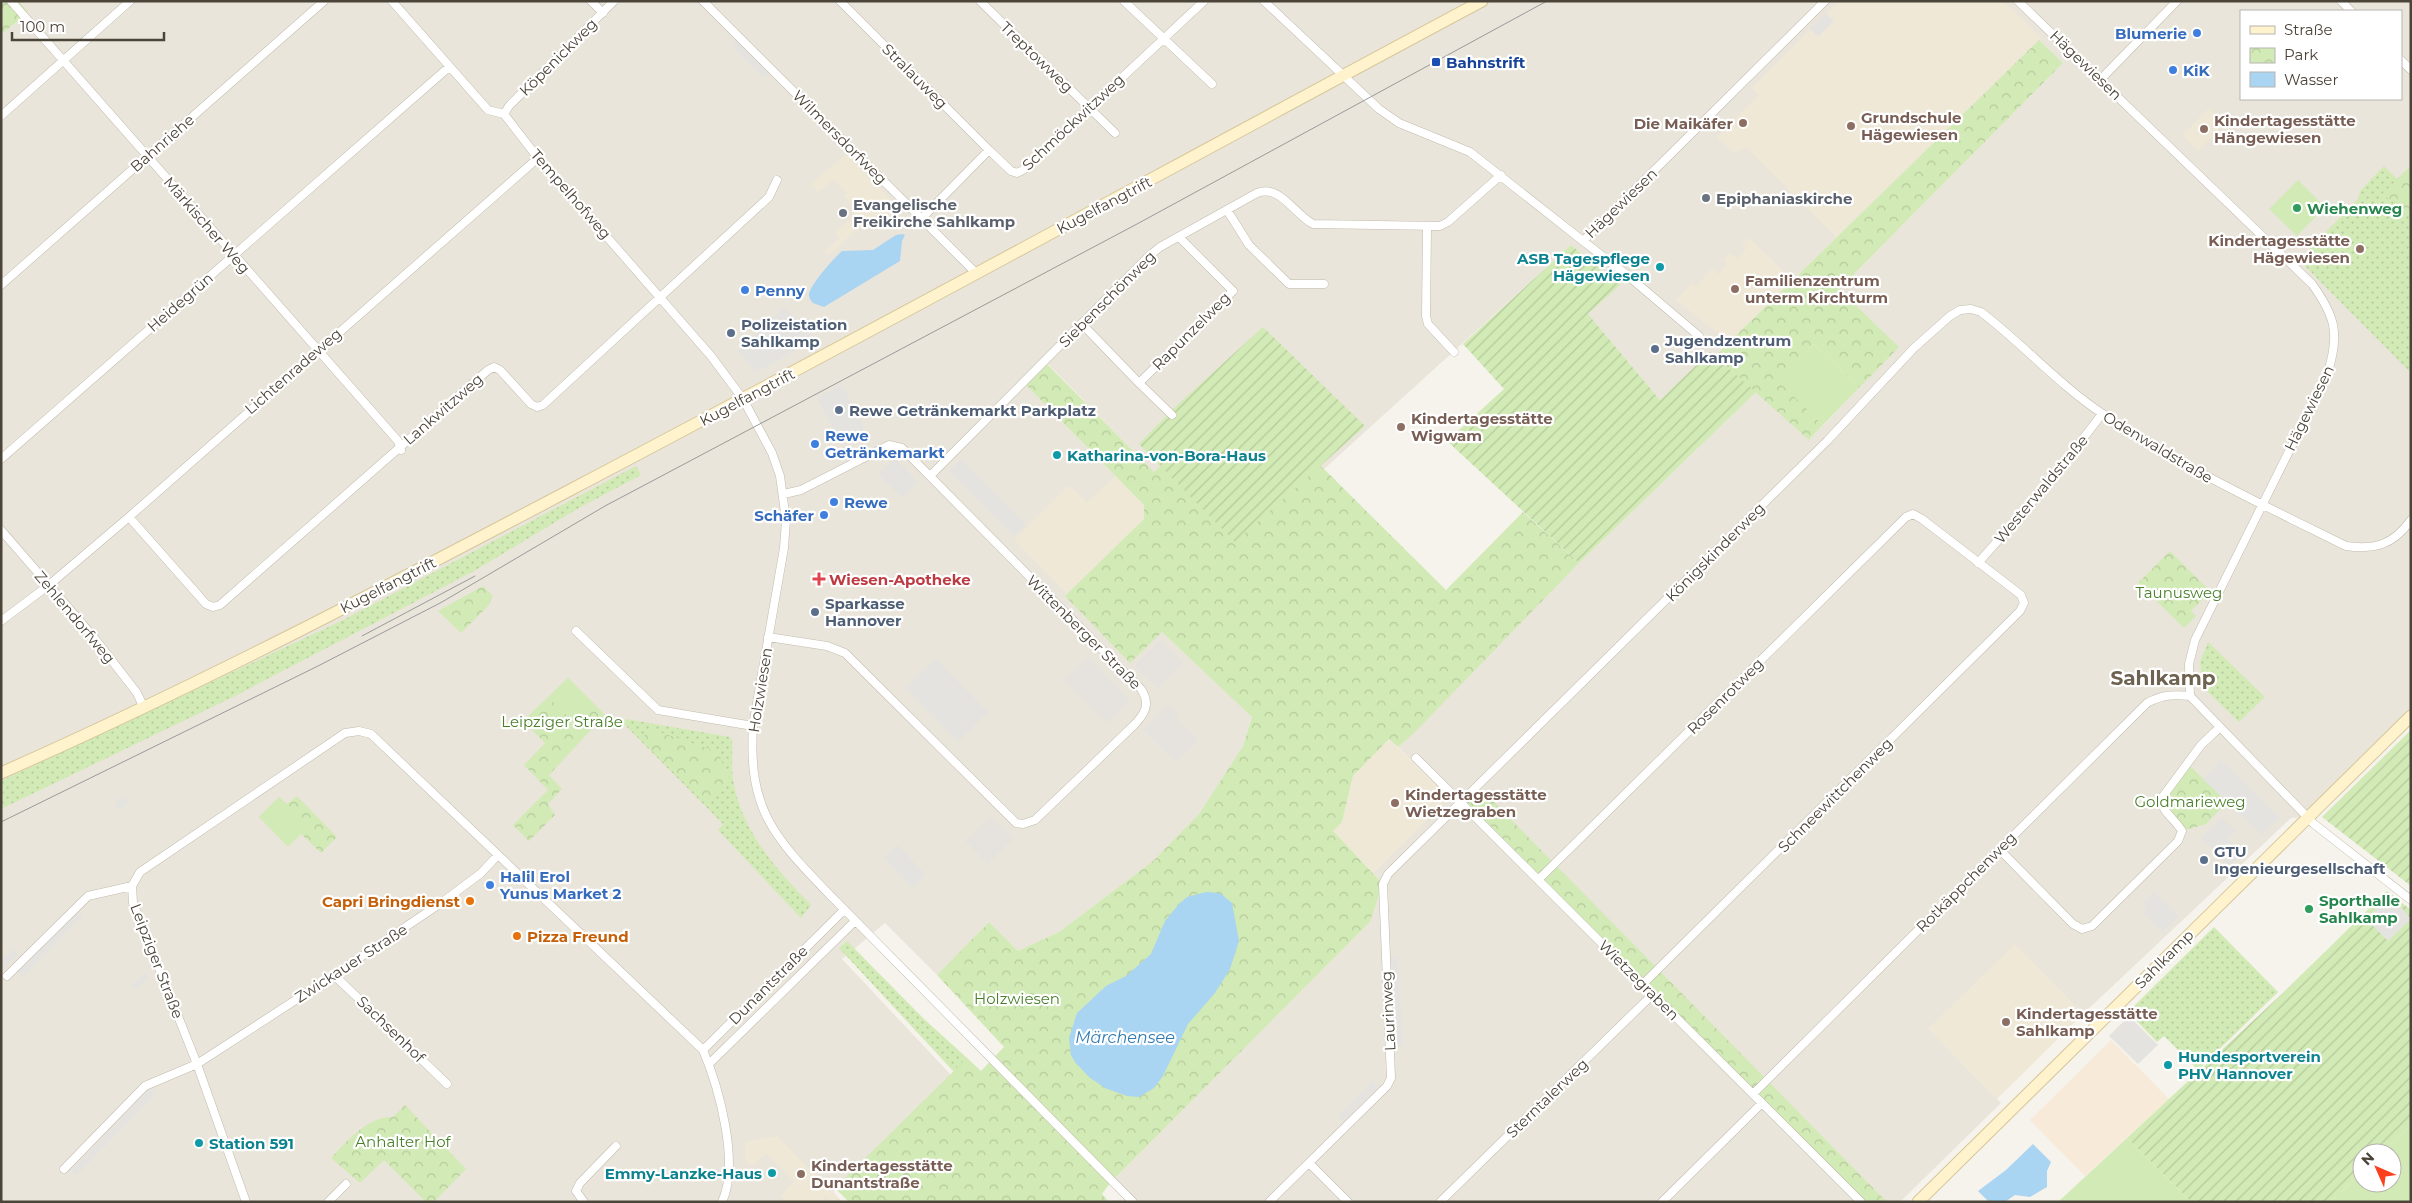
<svg xmlns="http://www.w3.org/2000/svg" width="2412" height="1203" font-family="Montserrat,sans-serif">
	<defs>
		<pattern id="grass-dots" width="8" height="8" patternUnits="userSpaceOnUse" patternTransform="scale(1.25)"><rect width="8" height="8" fill="#d2eab5"/><path d="M2 2h.1M6 6h.1" fill="none" stroke="#b6ca9c" stroke-width="1.8" stroke-linecap="round"/></pattern>
		<pattern id="park-crowns" width="20" height="18" patternUnits="userSpaceOnUse" patternTransform="scale(1.25)"><rect width="20" height="18" fill="#d2eab5"/><path d="M2 6a3 3 0 1 1 6 0M12 15a3 3 0 1 1 6 0" fill="none" stroke="#b6ca9c"/></pattern>
		<pattern id="garden-furrows" width="10" height="10" patternUnits="userSpaceOnUse" patternTransform="scale(1.25)"><rect width="10" height="10" fill="#d2eab5"/><path d="M-1 1l2-2M0 10L10 0M9 11l2-2" fill="none" stroke="#b6ca9c"/></pattern>
	</defs>
	<rect width="100%" height="100%" fill="#f6f3ec"/>
	<path fill="#eae5da" fill-rule="evenodd" d="M19,1h2392v715l-104,101 -16,1 -208,196 -68,-69 -86,84 72,74 -101,99h-13l-333,-337 307,337h-730l-20,-20 259,-260 13,-38 -10,-11 75,-75 -50,-51 181,-184 177,-171 54,47 88,-92 -59,-58 224,-226 -24,-23 -324,316 -5,-3 -50,47 -72,-86 31,-29 -48,-40 -247,224 -87,-77 -83,80 -109,-111 -22,21 121,123v14l-77,75 95,38 90,84 -9,30 -44,68 -46,47 -94,71 -41,19 -29,-29 -52,53 -52,-52 -43,36 109,116 -118,117 9,10h-841v-1167l27,-23zM2241,11h160v88h-160z"/>
	<path fill="#f7ead8" d="M2111,1040l58,59 -84,77 -55,-56z"/>
	<path fill="#e6e2dd" d="M1160,640l23,23 -25,25 -24,-22z
		M1088,657l42,43 -23,23 -43,-43z
		M1168,704l10,11 -2,3 22,22 -22,23 -33,-33z
		M991,816l23,22 -26,26 -23,-23z"/>
	<path fill="#efe8d6" d="M1839,1h164l38,37 -205,199 -90,-90 -13,6 -16,-16 42,-42 -7,-7z
		M2209,108l16,15 -27,28 -15,-16z
		M846,154l52,53 -19,19 -23,4 -27,25 -4,-4 15,-13 -4,-6 22,-21 -14,-15 3,-3 -13,-13 -16,12 -7,-8z
		M1749,238l43,42 -63,62 -53,-42 16,-17 4,4 16,-19 6,6 9,-10 -4,-4 7,-7 7,6 9,-10 -4,-4z
		M1115,476l29,29v14l-77,75 -53,-54 55,-55 18,18z
		M1389,739l60,59 -76,75 -41,-42 10,-9 11,-46z
		M2015,944l68,70 -86,85 -68,-70z
		M777,1136l61,62 -3,4h-3l-6,-6 -7,6h-32l-6,-6 13,-15 -28,-28 -14,14 -7,-7v-18z"/>
	<path fill="url(#grass-dots)" d="M2384,166l13,13 14,-13v207l-112,-113 59,-61 2,-8z
		M636,466l5,9 -62,33 -105,63 -239,125 -234,113v-28l342,-161z
		M2208,642l57,55 -26,25 -35,-34 -4,-26z
		M626,719l104,18 2,4c1,12 -1,26 1,38 8,52 43,90 78,126l-10,13 -83,-88 5,-6 -100,-101z
		M2214,927l64,65 -80,78 -34,-34 -7,6 -29,-30z
		M847,941l77,78 43,39 -13,14 -115,-124z"/>
	<path fill="url(#park-crowns)" d="M1,1h18l9,11 -27,23z
		M2039,40l24,23 -224,226 60,58 -40,41 -45,-44 -35,37 44,44 -14,15 -94,-84z
		M2411,166v49l-29,-21z
		M1044,361l110,111 83,-80 87,77 122,121 77,-78 56,51 -164,169 -17,15 -9,-8 -36,37 -11,46 -9,9 50,53 -13,38 -259,260 -9,12 7,8h-260l-14,-14 132,-130 14,13 23,-24 -67,-72 52,-53 29,29 41,-19 94,-71 46,-47 44,-68 9,-29 -90,-85 -32,31 -65,-67 79,-77v-14l-121,-123z
		M2170,551l39,39 -4,7 -14,14 5,5 -12,12 -46,-45z
		M483,586l10,10 -5,10 -27,27 -23,-22z
		M568,678l37,37 -56,60 13,14 -14,15 7,11 -26,26 -16,-16 35,-35 -24,-25 21,-22 -22,-22z
		M651,729l67,23 11,26 -24,24 -64,-63z
		M2187,763l40,39 -21,22 -24,7 -21,-32z
		M1478,786l409,416h-26l-400,-399z
		M297,796l40,41 -16,16 -20,-19 -42,-17 20,-20 8,7z
		M405,1105l61,64 -32,33h-8l-42,-42 -24,23 -29,-25c16,-17 37,-42 62,-41z"/>
	<path fill="url(#garden-furrows)" d="M1571,245l49,40 -32,29 72,86 50,-48 46,40 -177,171 -132,-122 57,-52 -41,-45z
		M1263,327l102,99 -130,116 -96,-98 33,-34z
		M2411,730v156l-89,-69z
		M2387,891l24,19v215l-29,28h-20v19l-32,30h-139l-64,-64 157,-146z"/>
	<path fill="#d2eab5" d="M2298,180l27,27 -28,29 -28,-27z
		M1814,344l45,44 -36,37 -45,-44z
		M568,678l29,29 -20,19 -29,-29z
		M279,797l29,30 -20,20 -29,-30z
		M2411,1125v77h-81l32,-30v11h30v-30h-10z
		M2127,1138l64,64h-133z"/>
	<path fill="#e5e3e0" d="M1826,13l8,8 -16,16 -8,-8z
		M735,39l35,35 -8,3 -28,-28z
		M784,307l32,33 -60,32 -19,-21z
		M842,385l23,43 -25,14 -23,-44z
		M895,458l23,24 -16,16 -24,-24z
		M961,459l65,66 -12,11 -65,-65z
		M935,658l53,54 -30,30 -53,-54z
		M2221,760l59,57 -18,18 -59,-56z
		M123,796l6,6 -9,9 -6,-6z
		M2221,818l15,12 -8,9 15,14 -14,14 -28,-29z
		M898,845l28,30 -14,13 -28,-30z
		M2154,891l25,25 -16,16 -21,-20 5,-5 -4,-5z
		M2391,895l20,24 -23,22 -22,-22z
		M78,909l5,6 -60,62 -6,-6z
		M13,949l5,6 -17,17v-11z
		M1398,957l5,89h-8l-5,-88z
		M144,973l5,5 -12,12 -5,-5z
		M2129,1016l29,29 -20,19 -29,-28z
		M1373,1081l5,6 -35,35 -5,-6z
		M151,1087l6,6 -81,83 -6,-5z"/>
	<path fill="#a9d4f2" d="M903,234l2,1 -3,6 -2,20 -76,46 -11,-4c-1,-1 -4,-5 -4,-7 -2,-8 26,-39 33,-45l31,-1 23,-15z
		M1206,892l14,1 12,10 7,38 -9,28 -15,24 -27,31 -25,52 -9,12 -15,9 -12,-1 -22,-8 -16,-11 -14,-15 -4,-7 -2,-17 8,-25 29,-27 20,-10 25,-22 14,-33 14,-17 8,-7z
		M2033,1144l18,18 -4,9v16l-17,10 -15,-2 -10,7h-16l-11,-11 28,-21z"/>
	<g fill="none" stroke-linecap="round" stroke-linejoin="round">
		<defs>
			<path id="street" d="M11,1l387,440 3,9
				M392,1l96,109 16,4
				M591,1l12,12
				M703,1l273,272
				M840,1l149,149
				M980,1l135,132
				M1124,1l88,83
				M1264,1l115,108 20,14 71,29 113,89 242,-240
				M2018,1l294,283c24,33 28,51 15,91l-132,265 -6,24 1,32 124,128 97,76
				M2341,1l10,10
				M2401,60l10,10
				M2101,79l76,-78
				M504,114l34,44 173,198 32,43 29,54 8,23 6,44 -2,28 -31,178c-5,83 20,110 75,167l305,309
				M504,114l5,-8 105,-105
				M1,116l129,-115
				M1227,210l22,35 40,39h35
				M922,218l67,-68 22,21 6,2 6,-3 181,-169
				M1427,227l-1,89 2,8 26,28
				M1583,241l44,34 72,61
				M1,285l323,-284
				M1082,324l57,59 94,-92 -54,-54
				M1139,383l33,32
				M1,459l448,-392
				M930,476l219,-220 11,-9 97,-54c23,-9 37,21 56,31l127,2 8,-4 53,-47
				M129,517l77,87 7,3 7,-2 268,-235 6,-3 6,3 31,34 6,3 6,-2 226,-208 8,-17
				M1,530l91,105 45,58 6,13
				M1978,563l70,-79 54,-70
				M1,621l48,-36 80,-68 409,-359
				M576,631l82,79 95,16
				M768,637l59,9 18,7 171,170 7,1 12,-4 98,-94c12,-12 18,-22 8,-37l-239,-241 -13,-3 -88,45 -17,4
				M1416,758l445,444
				M1999,849l74,75 9,5 10,-3 86,-85 4,-10c-6,-11 -21,-20 -21,-32l40,-54 18,-17
				M1538,880l368,-363 7,-3 9,5 99,76 3,8 -4,8 -377,373
				M334,975l113,109
				M7,976l81,-80 44,-10
				M703,1050l141,-140
				M709,1064l146,-143
				M1753,1094l394,-391c15,-8 26,-9 43,-7
				M1309,1163l39,39
				M64,1169l81,-83 52,-22 137,-89 107,-72 39,-29 18,-19
				M246,1202l-49,-138 -64,-161 -1,-17 8,-14 205,-139 14,-2 12,3 332,316c16,38 37,113 19,152
				M328,1202l18,-18
				M584,1202l-8,-11 4,-8 36,-37
				M1269,1202l118,-116 4,-8 -8,-194 5,-10 439,-433 87,-93 36,-32 10,-6 11,-1 10,3c42,32 78,73 122,102 77,52 160,91 243,132 29,4 47,-1 65,-26
				M1440,1202l213,-208
				M1662,1202l100,-99"/>
			<path id="secondary" d="M1,773c195,-86 383,-185 571,-284 305,-160 607,-326 910,-488
				M1918,1202l493,-486"/>
		</defs>
		<use href="#street" stroke="#c2bbae" stroke-width="9"/>
		<use href="#secondary" stroke="#d6c79b" stroke-width="13"/>
		<use href="#street" stroke="#fff" stroke-width="8"/>
		<use href="#secondary" stroke="#fff3cd" stroke-width="11"/>
		<path stroke="#9a9a9a" stroke-width="1" d="M362,636l113,-60
			M1,822l317,-156 124,-64 163,-96 532,-282 410,-223"/>
	</g>
	<g fill="#3f7fe0" stroke="#fff" stroke-width="2">
		<circle cx="2197" cy="33" r="5"/>
		<circle cx="2173" cy="70" r="5"/>
		<circle cx="745" cy="290" r="5"/>
		<circle cx="815" cy="444" r="5"/>
		<circle cx="834" cy="502" r="5"/>
		<circle cx="824" cy="515" r="5"/>
		<circle cx="490" cy="885" r="5"/>
	</g>
	<rect fill="#1a4fb4" stroke="#fff" stroke-width="2" x="1431" y="57" width="10" height="10" rx="2.5"/>
	<g fill="#8d6e63" stroke="#fff" stroke-width="2">
		<circle cx="1743" cy="123" r="5"/>
		<circle cx="1851" cy="126" r="5"/>
		<circle cx="2204" cy="129" r="5"/>
		<circle cx="2360" cy="249" r="5"/>
		<circle cx="1735" cy="289" r="5"/>
		<circle cx="1401" cy="427" r="5"/>
		<circle cx="1395" cy="803" r="5"/>
		<circle cx="2006" cy="1022" r="5"/>
		<circle cx="801" cy="1174" r="5"/>
	</g>
	<g fill="#6b7280" stroke="#fff" stroke-width="2">
		<circle cx="1706" cy="198" r="5"/>
		<circle cx="843" cy="213" r="5"/>
	</g>
	<g fill="#2e9e5b" stroke="#fff" stroke-width="2">
		<circle cx="2297" cy="208" r="5"/>
		<circle cx="2309" cy="909" r="5"/>
	</g>
	<g fill="#0f9aa8" stroke="#fff" stroke-width="2">
		<circle cx="1660" cy="267" r="5"/>
		<circle cx="1057" cy="455" r="5"/>
		<circle cx="2168" cy="1065" r="5"/>
		<circle cx="199" cy="1143" r="5"/>
		<circle cx="772" cy="1173" r="5"/>
	</g>
	<g fill="#5c6f8a" stroke="#fff" stroke-width="2">
		<circle cx="731" cy="333" r="5"/>
		<circle cx="1655" cy="349" r="5"/>
		<circle cx="839" cy="410" r="5"/>
		<circle cx="815" cy="612" r="5"/>
		<circle cx="2204" cy="860" r="5"/>
	</g>
	<path fill="#e0444e" stroke="#fff" stroke-width="2" d="M816.5 571.5h5v5h5v5h-5v5h-5v-5h-5v-5h5z"/>
	<g fill="#e8710a" stroke="#fff" stroke-width="2">
		<circle cx="470" cy="901" r="5"/>
		<circle cx="517" cy="936" r="5"/>
	</g>
	<g text-anchor="middle" dominant-baseline="central" stroke-width="4.5" stroke-linejoin="round" paint-order="stroke">
		<g font-size="15" font-weight="bold" fill="#366cbe" stroke="#fff" text-anchor="start">
			<text x="2187" y="33" text-anchor="end">Blumerie</text>
			<text x="2183" y="70">KiK</text>
			<text x="755" y="290">Penny</text>
			<text x="825" y="435">Rewe<tspan x="825" dy="17">Getränkemarkt</tspan></text>
			<text x="844" y="502">Rewe</text>
			<text x="814" y="515" text-anchor="end">Schäfer</text>
			<text x="500" y="876">Halil Erol<tspan x="500" dy="17">Yunus Market 2</tspan></text>
		</g>
		<g font-size="15" fill="#4b4439" stroke="#fff">
			<text transform="translate(558 57) rotate(-45)">Köpenickweg</text>
			<text transform="translate(1037 57) rotate(44)">Treptowweg</text>
			<text transform="translate(2086 65) rotate(44)">Hägewiesen</text>
			<text transform="translate(915 76) rotate(45)">Stralauweg</text>
			<text transform="translate(1073 122) rotate(-43)">Schmöckwitzweg</text>
			<text transform="translate(840 137) rotate(45)">Wilmersdorfweg</text>
			<text transform="translate(162 143) rotate(-41)">Bahnriehe</text>
			<text transform="translate(571 194) rotate(49)">Tempelhofweg</text>
			<text transform="translate(1621 203) rotate(-44)">Hägewiesen</text>
			<text transform="translate(1104 205) rotate(-28)">Kugelfangtrift</text>
			<text transform="translate(207 225) rotate(49)">Märkischer Weg</text>
			<text transform="translate(1107 299) rotate(-45)">Siebenschönweg</text>
			<text transform="translate(180 302) rotate(-41)">Heidegrün</text>
			<text transform="translate(1191 331) rotate(-45)">Rapunzelweg</text>
			<text transform="translate(293 371) rotate(-41)">Lichtenradeweg</text>
			<text transform="translate(747 397) rotate(-28)">Kugelfangtrift</text>
			<text transform="translate(2309 408) rotate(-64)">Hägewiesen</text>
			<text transform="translate(443 409) rotate(-41)">Lankwitzweg</text>
			<text transform="translate(2158 447) rotate(31)">Odenwaldstraße</text>
			<text transform="translate(2041 489) rotate(-50)">Westerwaldstraße</text>
			<text transform="translate(1715 552) rotate(-45)">Königskinderweg</text>
			<text transform="translate(388 585) rotate(-27)">Kugelfangtrift</text>
			<text transform="translate(75 617) rotate(50)">Zehlendorfweg</text>
			<text transform="translate(1084 632) rotate(45)">Wittenberger Straße</text>
			<text transform="translate(760 690) rotate(-81)">Holzwiesen</text>
			<text transform="translate(1725 696) rotate(-45)">Rosenrotweg</text>
			<text transform="translate(1835 795) rotate(-45)">Schneewittchenweg</text>
			<text transform="translate(1966 882) rotate(-45)">Rotkäppchenweg</text>
			<text transform="translate(2164 959) rotate(-45)">Sahlkamp</text>
			<text transform="translate(157 961) rotate(69)">Leipziger Straße</text>
			<text transform="translate(351 963) rotate(-33)">Zwickauer Straße</text>
			<text transform="translate(1639 980) rotate(45)">Wietzegraben</text>
			<text transform="translate(768 985) rotate(-45)">Dunantstraße</text>
			<text transform="translate(1388 1011) rotate(-93)">Laurinweg</text>
			<text transform="translate(391 1029) rotate(44)">Sachsenhof</text>
			<text transform="translate(1547 1098) rotate(-44)">Sterntalerweg</text>
		</g>
		<g font-size="15" font-weight="bold" fill="#164399" stroke="#fff" text-anchor="start">
			<text x="1446" y="62">Bahnstrift</text>
		</g>
		<g font-size="15" font-weight="bold" fill="#785e54" stroke="#fff" text-anchor="start">
			<text x="1861" y="117">Grundschule<tspan x="1861" dy="17">Hägewiesen</tspan></text>
			<text x="2214" y="120">Kindertagesstätte<tspan x="2214" dy="17">Hängewiesen</tspan></text>
			<text x="1733" y="123" text-anchor="end">Die Maikäfer</text>
			<text x="2350" y="240" text-anchor="end">Kindertagesstätte<tspan x="2350" dy="17">Hägewiesen</tspan></text>
			<text x="1745" y="280">Familienzentrum<tspan x="1745" dy="17">unterm Kirchturm</tspan></text>
			<text x="1411" y="418">Kindertagesstätte<tspan x="1411" dy="17">Wigwam</tspan></text>
			<text x="1405" y="794">Kindertagesstätte<tspan x="1405" dy="17">Wietzegraben</tspan></text>
			<text x="2016" y="1013">Kindertagesstätte<tspan x="2016" dy="17">Sahlkamp</tspan></text>
			<text x="811" y="1165">Kindertagesstätte<tspan x="811" dy="17">Dunantstraße</tspan></text>
		</g>
		<g font-size="15" font-weight="bold" fill="#5b616d" stroke="#fff" text-anchor="start">
			<text x="1716" y="198">Epiphaniaskirche</text>
			<text x="853" y="204">Evangelische<tspan x="853" dy="17">Freikirche Sahlkamp</tspan></text>
		</g>
		<g font-size="15" font-weight="bold" fill="#27864d" stroke="#fff" text-anchor="start">
			<text x="2307" y="208">Wiehenweg</text>
			<text x="2319" y="900">Sporthalle<tspan x="2319" dy="17">Sahlkamp</tspan></text>
		</g>
		<g font-size="15" font-weight="bold" fill="#0d838f" stroke="#fff" text-anchor="start">
			<text x="1650" y="258" text-anchor="end">ASB Tagespflege<tspan x="1650" dy="17">Hägewiesen</tspan></text>
			<text x="1067" y="455">Katharina-von-Bora-Haus</text>
			<text x="2178" y="1056">Hundesportverein<tspan x="2178" dy="17">PHV Hannover</tspan></text>
			<text x="209" y="1143">Station 591</text>
			<text x="762" y="1173" text-anchor="end">Emmy-Lanzke-Haus</text>
		</g>
		<g font-size="15" font-weight="bold" fill="#4e5e75" stroke="#fff" text-anchor="start">
			<text x="741" y="324">Polizeistation<tspan x="741" dy="17">Sahlkamp</tspan></text>
			<text x="1665" y="340">Jugendzentrum<tspan x="1665" dy="17">Sahlkamp</tspan></text>
			<text x="849" y="410">Rewe Getränkemarkt Parkplatz</text>
			<text x="825" y="603">Sparkasse<tspan x="825" dy="17">Hannover</tspan></text>
			<text x="2214" y="851">GTU<tspan x="2214" dy="17">Ingenieurgesellschaft</tspan></text>
		</g>
		<g font-size="15" font-weight="bold" fill="#be3a42" stroke="#fff" text-anchor="start">
			<text x="829" y="579">Wiesen-Apotheke</text>
		</g>
		<g font-size="15" fill="#4a7f2a" stroke="#fff">
			<text x="2179" y="592">Taunusweg</text>
			<text x="562" y="721">Leipziger Straße</text>
			<text x="2190" y="801">Goldmarieweg</text>
			<text x="1017" y="998">Holzwiesen</text>
			<text x="403" y="1141">Anhalter Hof</text>
		</g>
		<g font-size="15" font-weight="bold" fill="#c56008" stroke="#fff" text-anchor="end">
			<text x="460" y="901">Capri Bringdienst</text>
			<text x="527" y="936" text-anchor="start">Pizza Freund</text>
		</g>
		<g font-size="16" font-style="italic" fill="#2e7ab2" stroke="#fff">
			<text x="1125" y="1037">Märchensee</text>
		</g>
		<g font-size="20" font-weight="bold" fill="#6e6250" stroke="#fff">
			<text x="2163" y="678">Sahlkamp</text>
		</g>
	</g>
	<rect width="2412" height="1203" fill="none" stroke="#4b4439" stroke-width="5"/>
	<rect x="2240" y="10" width="162" height="90" fill="#ffffff" stroke="#b7b4b0"/>
	<rect x="2250" y="26" width="25" height="8" fill="#fff3cd" stroke="#b7b4b0"/>
	<text x="2284" y="35" font-size="15" fill="#4b4439">Straße</text>
	<rect x="2250" y="48" width="25" height="15" fill="url(#park-crowns)" stroke="#b7b4b0"/>
	<text x="2284" y="60" font-size="15" fill="#4b4439">Park</text>
	<rect x="2250" y="72" width="25" height="15" fill="#a9d4f2" stroke="#b7b4b0"/>
	<text x="2284" y="85" font-size="15" fill="#4b4439">Wasser</text>
	<g transform="translate(2377 1168) rotate(315)"><circle r="24" fill="#ffffff" stroke="#b7b4b0"/>
	<path d="M0-4L9 19L0 12L-9 19Z" fill="#fc3f1d"/>
	<text y="-8" font-size="14" font-weight="bold" text-anchor="middle" fill="#4b4439">N</text>
	</g>
	<path d="M12 32v8h152v-8" fill="none" stroke="#4b4439" stroke-width="2.5"/>
	<text x="20" y="32" font-size="15" fill="#4b4439" stroke="#ffffff" stroke-width="4" paint-order="stroke">100 m</text>
</svg>
